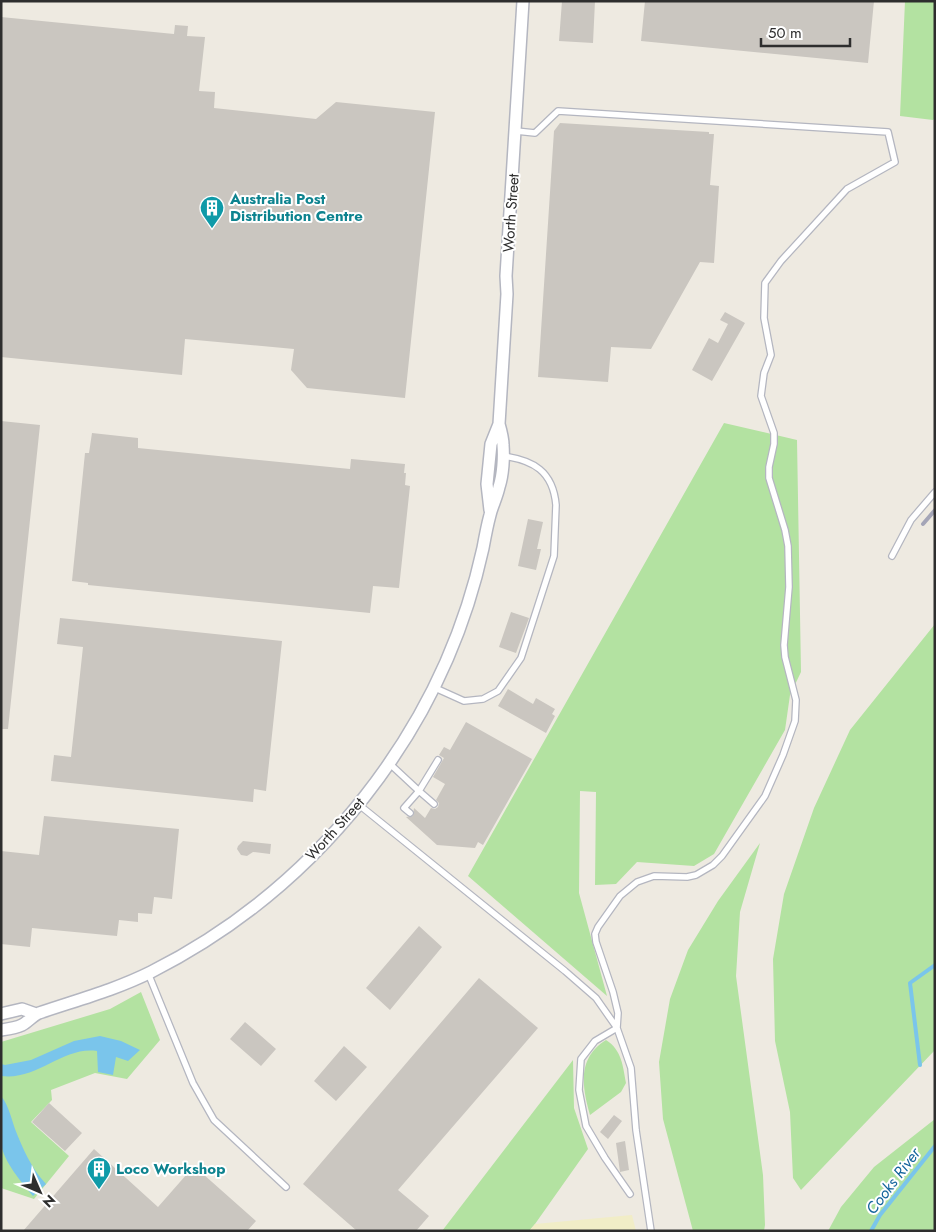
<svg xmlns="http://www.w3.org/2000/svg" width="936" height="1232" font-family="Jost,sans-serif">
	<rect width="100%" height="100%" fill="#eeeae1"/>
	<path fill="#b3e2a1" d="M905,1h30v117l-2,2 -33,-4z
		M724,423l73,17 4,232 -11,23 -5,35 -71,124 -20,12 -57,-4 -21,22 -21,1 1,-93 -16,-1 -1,102 28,103 -139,-120z
		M935,624v426l-134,140 -8,-12 -3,-66 -15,-71 -2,-82 11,-65 30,-86 36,-78z
		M760,843l-20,69 -4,64 27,199 2,50 -1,6h-71l-30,-112 -4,-57 11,-63 18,-49 30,-49z
		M141,992l19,48 -33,39 -32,-6 -44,17 1,10 -21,22 38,34 -35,43 -33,-11v-146l109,-33z
		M606,1040c16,10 17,27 20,43l-5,9 -31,23c-8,-28 -13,-57 16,-75z
		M573,1060l1,48 14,41 -53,75 -6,7h-87z
		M935,1119v112h-107l13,-24 33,-40z"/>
	<path fill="#f1edc7" d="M632,1215l4,16h-107l6,-7z"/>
	<path fill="#7ac5eb" d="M100,1036l21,5 19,9 -12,11 -12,-4 -3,18 -15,-3 -1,-21c-34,-5 -60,30 -96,25v-12l4,1 26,-5 43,-19z
		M1,1096c8,10 10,22 14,33 8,20 16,39 31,55l-13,12c-11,-13 -30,-35 -32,-53 -1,-15 0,-31 0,-47z"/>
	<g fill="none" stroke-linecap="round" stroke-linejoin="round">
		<path stroke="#7ac5eb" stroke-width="4" d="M920,1065l-10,-82 25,-18
			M871,1231l9,-16 55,-69"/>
	</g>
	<path fill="#cac6c0" d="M562,1h33l-2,42 -34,-2z
		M645,1h229l-6,62 -227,-22z
		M1,17l173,17 1,-9 13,1 -1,10 18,1 -6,54 16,1 -1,16 102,11 20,-17 99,10 -30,286 -98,-10 -16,-18 3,-21 -109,-10 -3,36 -181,-18z
		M560,123l149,9v2h5l-4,51 9,1 -5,77 -14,-1 -49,87 -40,-2 -3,35 -70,-5 16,-246z
		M725,312l20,11 -33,58 -20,-11 17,-32 9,5 10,-19 -8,-4z
		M1,421l39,4 -32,304h-7z
		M92,433l46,5v10l212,21 1,-10 54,5 -1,9h2l-1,12 5,1 -11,102 -26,-2 -3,27 -282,-28v-2l-16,-2 13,-128h4z
		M528,519l15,3 -6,27h4l-5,21 -18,-4z
		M511,612l18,6 -13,35 -17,-6z
		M60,618l222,23 -16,150 -12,-2 -1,13 -202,-21 3,-26 17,2 12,-110 -26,-3z
		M508,689l25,15 3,-6 19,11 -3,5 3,2 -9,17 -48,-27z
		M466,722l66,37 -49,86 -5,-3 -3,6 -38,-3 -31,-28 7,-1 1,-8 11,10 6,-10 4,1 3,-2 1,-4 -3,-3 9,-16 -12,-7 11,-19 -5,-3 5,-8 6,3z
		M44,816l135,13 -7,70 -18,-2 -2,17 -14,-1v9l-19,-2 -2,16 -85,-8 -2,19 -29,-3v-93l38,4z
		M243,841l28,3 -1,10 -17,-2 -6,4 -6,-1 -4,-6 1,-3z
		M419,926l23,21 -52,63 -24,-22z
		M479,978l59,50 -140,162 31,26 -13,15h-59l-54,-47z
		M245,1022l31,27 -15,17 -31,-27z
		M344,1046l23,21 -31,34 -22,-20z
		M49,1103l33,30 -17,18 -33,-29z
		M614,1115l8,6 -14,18 -8,-7z
		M625,1141l4,29 -9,2 -4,-29z
		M94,1149l64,58 36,-41 62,55 -9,10h-224z"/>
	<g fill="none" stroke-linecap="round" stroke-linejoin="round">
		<defs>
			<path id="lane" d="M516,131l19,2 23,-22 330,21 7,30 -48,27 -66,72 -16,22 -1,35 7,37 -7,18 -3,23 13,37v11l-5,23v11l16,52 3,16 1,41 -5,58 1,12 11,43 -1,21 -12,34 -18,41 -43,60 -9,9 -17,10 -9,2 -33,-1 -17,6 -17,14 -22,31 -3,7 1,8 17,50 5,21 -1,15 -22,13 -14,18 -2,31 7,36 19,32 25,36
				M892,556l19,-36 24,-28
				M433,687l31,14 19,-2 15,-8 23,-33 33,-102 2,-51c-3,-34 -23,-45 -53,-49
				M390,764l29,27 -15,17 6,5
				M358,804l207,167 31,27 21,30 14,40 5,62 15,101
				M434,804l-15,-13 19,-31
				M148,973l45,110 21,37 72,67"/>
			<path id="street" d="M490,510l-3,-26 4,-40 8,-20
				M1,1014l21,-5 14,5
				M1,1030c7,-1 15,-2 21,-5 6,-3 10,-9 17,-12 38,-13 76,-23 112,-41 166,-84 292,-241 332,-424 2,-11 4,-22 7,-33 2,-9 7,-18 9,-28 4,-12 5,-30 4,-42 0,-7 -2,-14 -4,-21l8,-130 -1,-18 17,-275"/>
		</defs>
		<use href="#lane" stroke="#b4b6c0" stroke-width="8"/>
		<use href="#street" stroke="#b4b6c0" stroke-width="14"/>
		<use href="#lane" stroke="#fff" stroke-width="5.5"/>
		<use href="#street" stroke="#fff" stroke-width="11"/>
		<path stroke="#a4a5b7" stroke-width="4" d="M923,524l12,-14"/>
	</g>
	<defs>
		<symbol id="building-pin" viewBox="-11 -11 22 30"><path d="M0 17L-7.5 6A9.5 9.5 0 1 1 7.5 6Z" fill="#0f9aa8" stroke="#fff"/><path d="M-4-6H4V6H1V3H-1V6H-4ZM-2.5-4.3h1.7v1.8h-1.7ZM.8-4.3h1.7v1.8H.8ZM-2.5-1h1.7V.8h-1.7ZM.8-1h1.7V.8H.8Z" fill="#fff"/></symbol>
	</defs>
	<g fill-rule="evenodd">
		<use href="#building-pin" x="198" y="194" width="28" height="38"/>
		<use href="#building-pin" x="85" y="1155" width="28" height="38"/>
	</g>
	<g text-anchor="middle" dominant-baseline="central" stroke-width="4" stroke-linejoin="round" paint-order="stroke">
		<g font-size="15" font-weight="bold" fill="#0d838f" stroke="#fff" text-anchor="start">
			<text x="230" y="199">Australia Post<tspan x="230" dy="17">Distribution Centre</tspan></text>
			<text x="116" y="1169">Loco Workshop</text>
		</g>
		<g font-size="15" fill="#2e2e2e" stroke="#fff">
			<text transform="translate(511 213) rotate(-86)">Worth Street</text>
			<text transform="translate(335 829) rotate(-48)">Worth Street</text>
		</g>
		<g font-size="16" font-style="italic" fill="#13649c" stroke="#fff">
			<text transform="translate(893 1181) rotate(-53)">Cooks River</text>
		</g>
	</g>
	<rect width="936" height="1232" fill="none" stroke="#2e2e2e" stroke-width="5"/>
	<g transform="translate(40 1192) rotate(135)" stroke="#ffffff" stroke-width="4" paint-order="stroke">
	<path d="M0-4L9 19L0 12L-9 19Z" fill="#2e2e2e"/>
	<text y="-8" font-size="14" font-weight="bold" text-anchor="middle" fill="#2e2e2e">N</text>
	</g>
	<path d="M761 38v8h89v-8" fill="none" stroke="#2e2e2e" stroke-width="2.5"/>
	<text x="768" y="38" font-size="15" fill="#2e2e2e" stroke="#ffffff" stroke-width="4" paint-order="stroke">50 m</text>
</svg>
